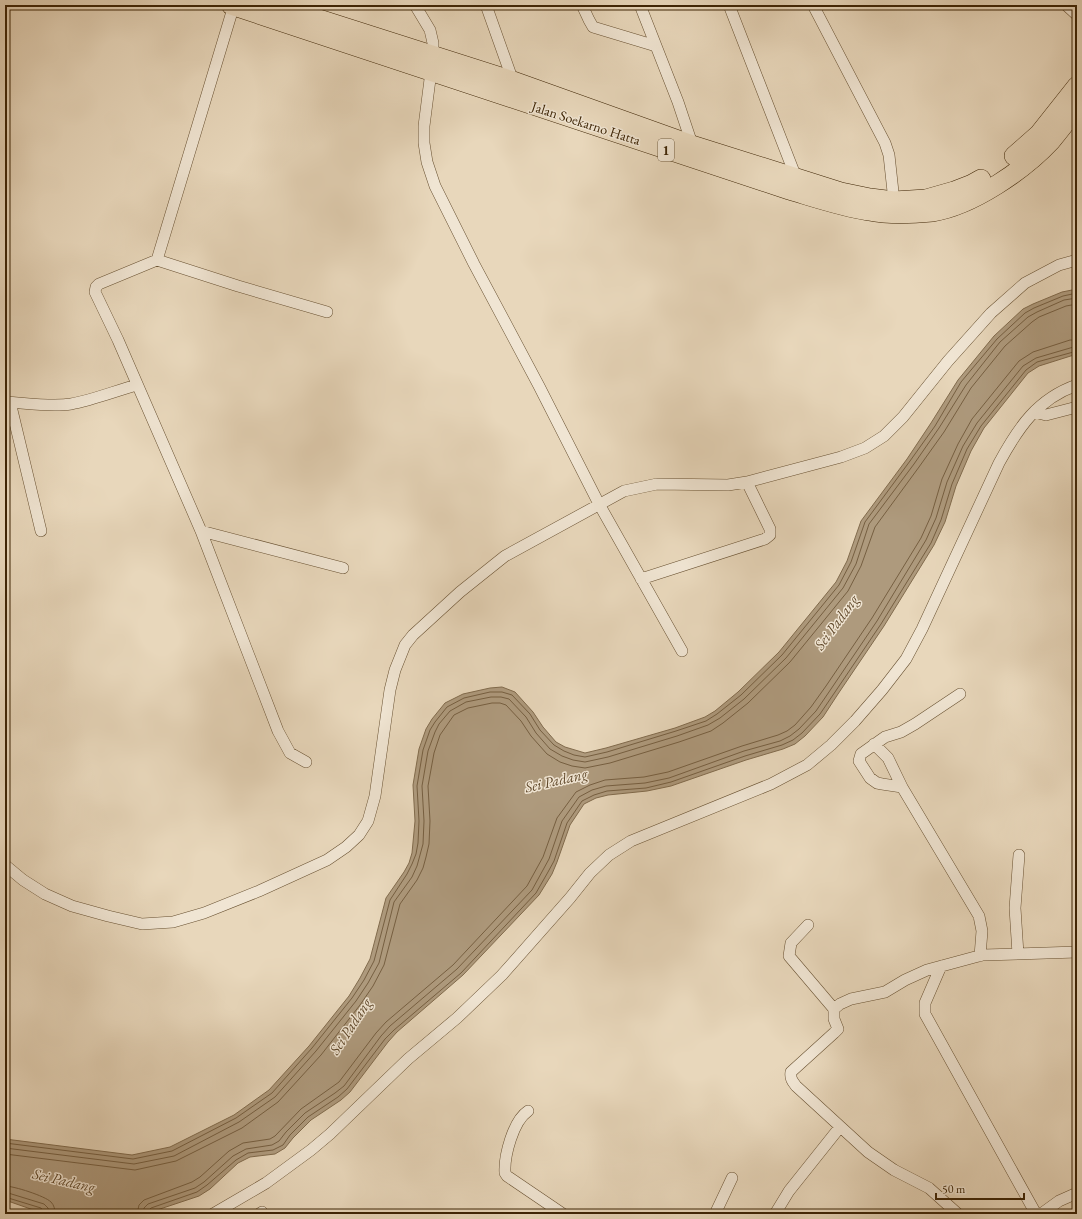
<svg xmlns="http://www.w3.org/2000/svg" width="1082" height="1219" font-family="'EB Garamond',serif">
	<rect width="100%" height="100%" fill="#e8d7bb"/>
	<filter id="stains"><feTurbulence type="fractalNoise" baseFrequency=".005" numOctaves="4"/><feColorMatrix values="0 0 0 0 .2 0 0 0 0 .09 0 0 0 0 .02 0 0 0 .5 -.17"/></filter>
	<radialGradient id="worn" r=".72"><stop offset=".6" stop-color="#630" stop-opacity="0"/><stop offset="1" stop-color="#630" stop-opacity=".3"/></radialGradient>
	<path fill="#ae9a7d" stroke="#816b4d" d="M1077,289v65l-38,12 -11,7 -44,55 -13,23 -15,35 -11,36 -11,23 -50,81 -46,68 -15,23 -18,19 -10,8 -12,5 -37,11 -75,26 -24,5 -39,4 -12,3 -12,6 -14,21 -13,37 -5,12 -13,21 -76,80 -66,57 -9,10 -38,50 -9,8 -30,20 -18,18 -8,10 -10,6 -25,3 -12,6 -28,26 -11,7 -54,18 -35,-1 -13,1h-52l-40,-14v-61l127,16 38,-8 64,-32 35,-25 40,-44 40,-50 11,-18 10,-19 16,-61 18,-26 5,-9 3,-10 3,-32 -2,-36 6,-36 7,-20 6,-10 13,-16 18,-9 27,-6 12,-1 13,5 18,20 10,15 13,15 9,5 20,6 21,-5 69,-20 30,-11 10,-6 23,-19 41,-40 57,-70 11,-21 14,-40 46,-62 24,-36 27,-43 36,-44 29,-27 10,-5 29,-12z"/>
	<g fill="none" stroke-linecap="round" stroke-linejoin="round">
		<path stroke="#765f41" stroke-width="1" d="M5,1143l128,16 39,-8 64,-33 36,-25 40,-45 40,-50 12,-18 10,-19 16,-61 17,-26 5,-10 4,-10 2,-11 1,-22 -2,-35 6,-36 7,-20 5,-8 12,-15 17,-9 26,-6h12l10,3 18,19 10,16 14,15 10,6 10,4 11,2 22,-5 69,-21 30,-10 11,-7 24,-19 41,-40 57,-70 12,-23 14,-40 45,-61 25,-35 26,-44 36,-43 28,-26 9,-5 29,-12 14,-3
			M5,1148l129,16 40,-8 65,-34 36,-25 41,-46 40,-50 12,-18 11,-20 15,-61 18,-25 5,-11 6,-22 1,-23 -2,-35 6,-35 7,-19 4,-8 11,-13 16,-9 25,-5h10l8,2 17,18 10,16 14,16 12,7 11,4 12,2 23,-5 69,-21 31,-11 12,-7 24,-19 42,-41 57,-70 13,-24 13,-40 45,-60 25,-36 27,-43 34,-43 28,-25 9,-5 27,-12 13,-2
			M5,1154l130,16 41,-9 66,-33 36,-26 43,-47 39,-50 13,-19 11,-21 16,-61 17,-24 6,-12 3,-11 3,-13 1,-23 -2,-35 6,-33 6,-18 14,-20 14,-7 24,-5h8l6,2 15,16 10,15 16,18 13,8 12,4 13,2 25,-5 69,-21 32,-11 12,-8 25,-20 42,-41 58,-71 13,-25 14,-39 44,-60 25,-35 27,-44 34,-42 27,-24 7,-5 27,-11 11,-2
			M5,1186c9,0 40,10 46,16 3,3 4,7 4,12
			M5,1192l39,12 4,4 1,6
			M5,1197l36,11 2,3 1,3
			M137,1214l2,-9 5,-5 48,-18 8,-5 29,-26 14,-8 27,-4 5,-3 26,-27 38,-27 37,-49 10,-11 67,-57 74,-79 16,-29 14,-39 19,-26 14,-7 15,-5 39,-3 24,-5 74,-26 36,-11 9,-4 8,-6 16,-18 15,-21 46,-68 49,-80 10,-22 11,-37 16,-35 14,-25 47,-58 14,-9 37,-12h7
			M143,1214l1,-6 4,-4 47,-16 9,-6 29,-26 13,-7 26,-4 7,-4 7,-9 19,-19 30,-20 9,-7 37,-50 9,-10 67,-57 75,-79 17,-31 13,-38 17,-24 13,-7 14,-4 39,-3 24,-5 75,-27 36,-10 10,-5 9,-7 17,-18 15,-22 46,-68 49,-81 10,-22 11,-36 16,-36 14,-23 46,-57 13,-8 41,-12
			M148,1214v-3l3,-3 46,-16 10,-7 29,-25 12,-7 25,-3 10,-5 7,-10 18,-18 30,-20 9,-8 38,-50 9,-9 67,-57 75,-80 12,-21 6,-11 13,-38 15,-22 12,-6 13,-4 39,-3 25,-6 74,-26 37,-11 11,-5 9,-7 18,-19 15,-22 46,-68 50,-81 10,-23 11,-36 15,-35 14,-23 45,-56 11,-8 40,-11"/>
		<defs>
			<path id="street" d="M234,5l-77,255 -58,24 -3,3 -1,5 23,48 83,191 77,200 12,22 16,9
				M415,5l15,25 3,13v13l-9,70v17l3,19 8,24 39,78 65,122 60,118 83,147
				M486,5l27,76
				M582,5l7,15 4,7 63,19
				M640,5l38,97 15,45
				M729,5l68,175
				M813,5l72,138 4,12 5,46
				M1066,5l11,10
				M157,260l81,26 89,26
				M5,402c21,1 45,5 66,2 22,-4 44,-13 66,-19
				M10,402l31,129
				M1034,412l12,3 31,-8
				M201,531l142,37
				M641,579l124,-40 5,-4v-6l-23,-47
				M960,694l-45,30 -14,8 -16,5 -24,17 -2,7 11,17 7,5 5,1 20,3 77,129 3,15 -2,25
				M874,744l14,14 14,29
				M5,865l18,15 22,14 27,12 36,10 34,8 31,-2 31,-9 55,-22 68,-31 19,-13 13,-12 9,-14 7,-25 15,-106 5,-20 10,-25 8,-10 47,-43 45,-36 119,-65 33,-7 71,1 19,-3 94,-25 24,-9 19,-12 19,-19 45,-56 43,-48 34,-30 34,-18 18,-5
				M808,925l-17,18 -2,13 45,53
				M1018,954l-3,-46 4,-53
				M941,966l-16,37v11l111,200
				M528,1111c-15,10 -24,45 -23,62l2,3 56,38
				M213,1214l53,-31 45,-33 19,-16 78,-75 49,-41 45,-43 68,-77 20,-25 19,-18 22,-14 140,-57 36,-19 24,-20 24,-24 27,-31 24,-31 16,-30 77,-166c19,-35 38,-64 78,-78
				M259,1214l3,-2
				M715,1214l17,-36
				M775,1214l14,-23 51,-64
				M958,1214l-29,-26 -35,-18 -26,-18 -72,-66c-4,-5 -6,-8 -5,-14l43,-39 4,-4 -4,-10v-10l6,-5 11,-5 34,-7 20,-12 22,-10 48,-13 8,-2 94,-3
				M1041,1214l18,-13 18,-8"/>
			<path id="highway" d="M231,5l558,185c27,8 53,17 80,21 20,4 43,3 63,1 40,-6 92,-42 119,-71 9,-11 18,-22 26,-34
				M275,5l238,76 179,64 149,47 29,6 24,3 32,-2 28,-8 18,-7 9,-5
				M1014,156l25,-22 38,-48"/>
		</defs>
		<use href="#street" stroke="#685132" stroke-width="12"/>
		<use href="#highway" stroke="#3d2405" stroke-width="20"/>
		<use href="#street" stroke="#f0e5d3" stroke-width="11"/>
		<use href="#highway" stroke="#e8d7bb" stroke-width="19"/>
	</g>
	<g text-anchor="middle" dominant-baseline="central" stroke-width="3" stroke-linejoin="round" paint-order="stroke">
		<rect fill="#f0e5d3" stroke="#735e43" stroke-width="1" x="658" y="139" width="16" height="22" rx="3"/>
		<g font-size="13" font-weight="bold" fill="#3d2405">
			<text x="666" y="150">1</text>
		</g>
		<g font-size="14" fill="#3d2405" stroke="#f0e5d3">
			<text transform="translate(586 123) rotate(18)">Jalan Soekarno Hatta</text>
		</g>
		<g font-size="15" font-style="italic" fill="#5f4729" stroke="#f0e5d3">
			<text transform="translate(836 622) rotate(-54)">Sei Padang</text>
			<text transform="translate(556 780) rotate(-13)">Sei Padang</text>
			<text transform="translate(350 1026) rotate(-57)">Sei Padang</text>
			<text transform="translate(64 1180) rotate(13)">Sei Padang</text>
		</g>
	</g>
	<rect width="1082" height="1219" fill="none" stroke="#e8d7bb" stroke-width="20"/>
	<rect x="6" y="6" width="1070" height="1207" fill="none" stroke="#3d2405" stroke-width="2"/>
	<rect x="10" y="10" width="1062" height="1199" fill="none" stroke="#3d2405"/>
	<path d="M936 1193v6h88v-6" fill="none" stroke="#3d2405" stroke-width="2"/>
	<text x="942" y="1193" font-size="12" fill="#3d2405" stroke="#f0e5d3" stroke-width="3" paint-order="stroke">50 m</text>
	<rect width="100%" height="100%" filter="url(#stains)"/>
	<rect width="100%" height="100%" fill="url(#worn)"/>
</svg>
